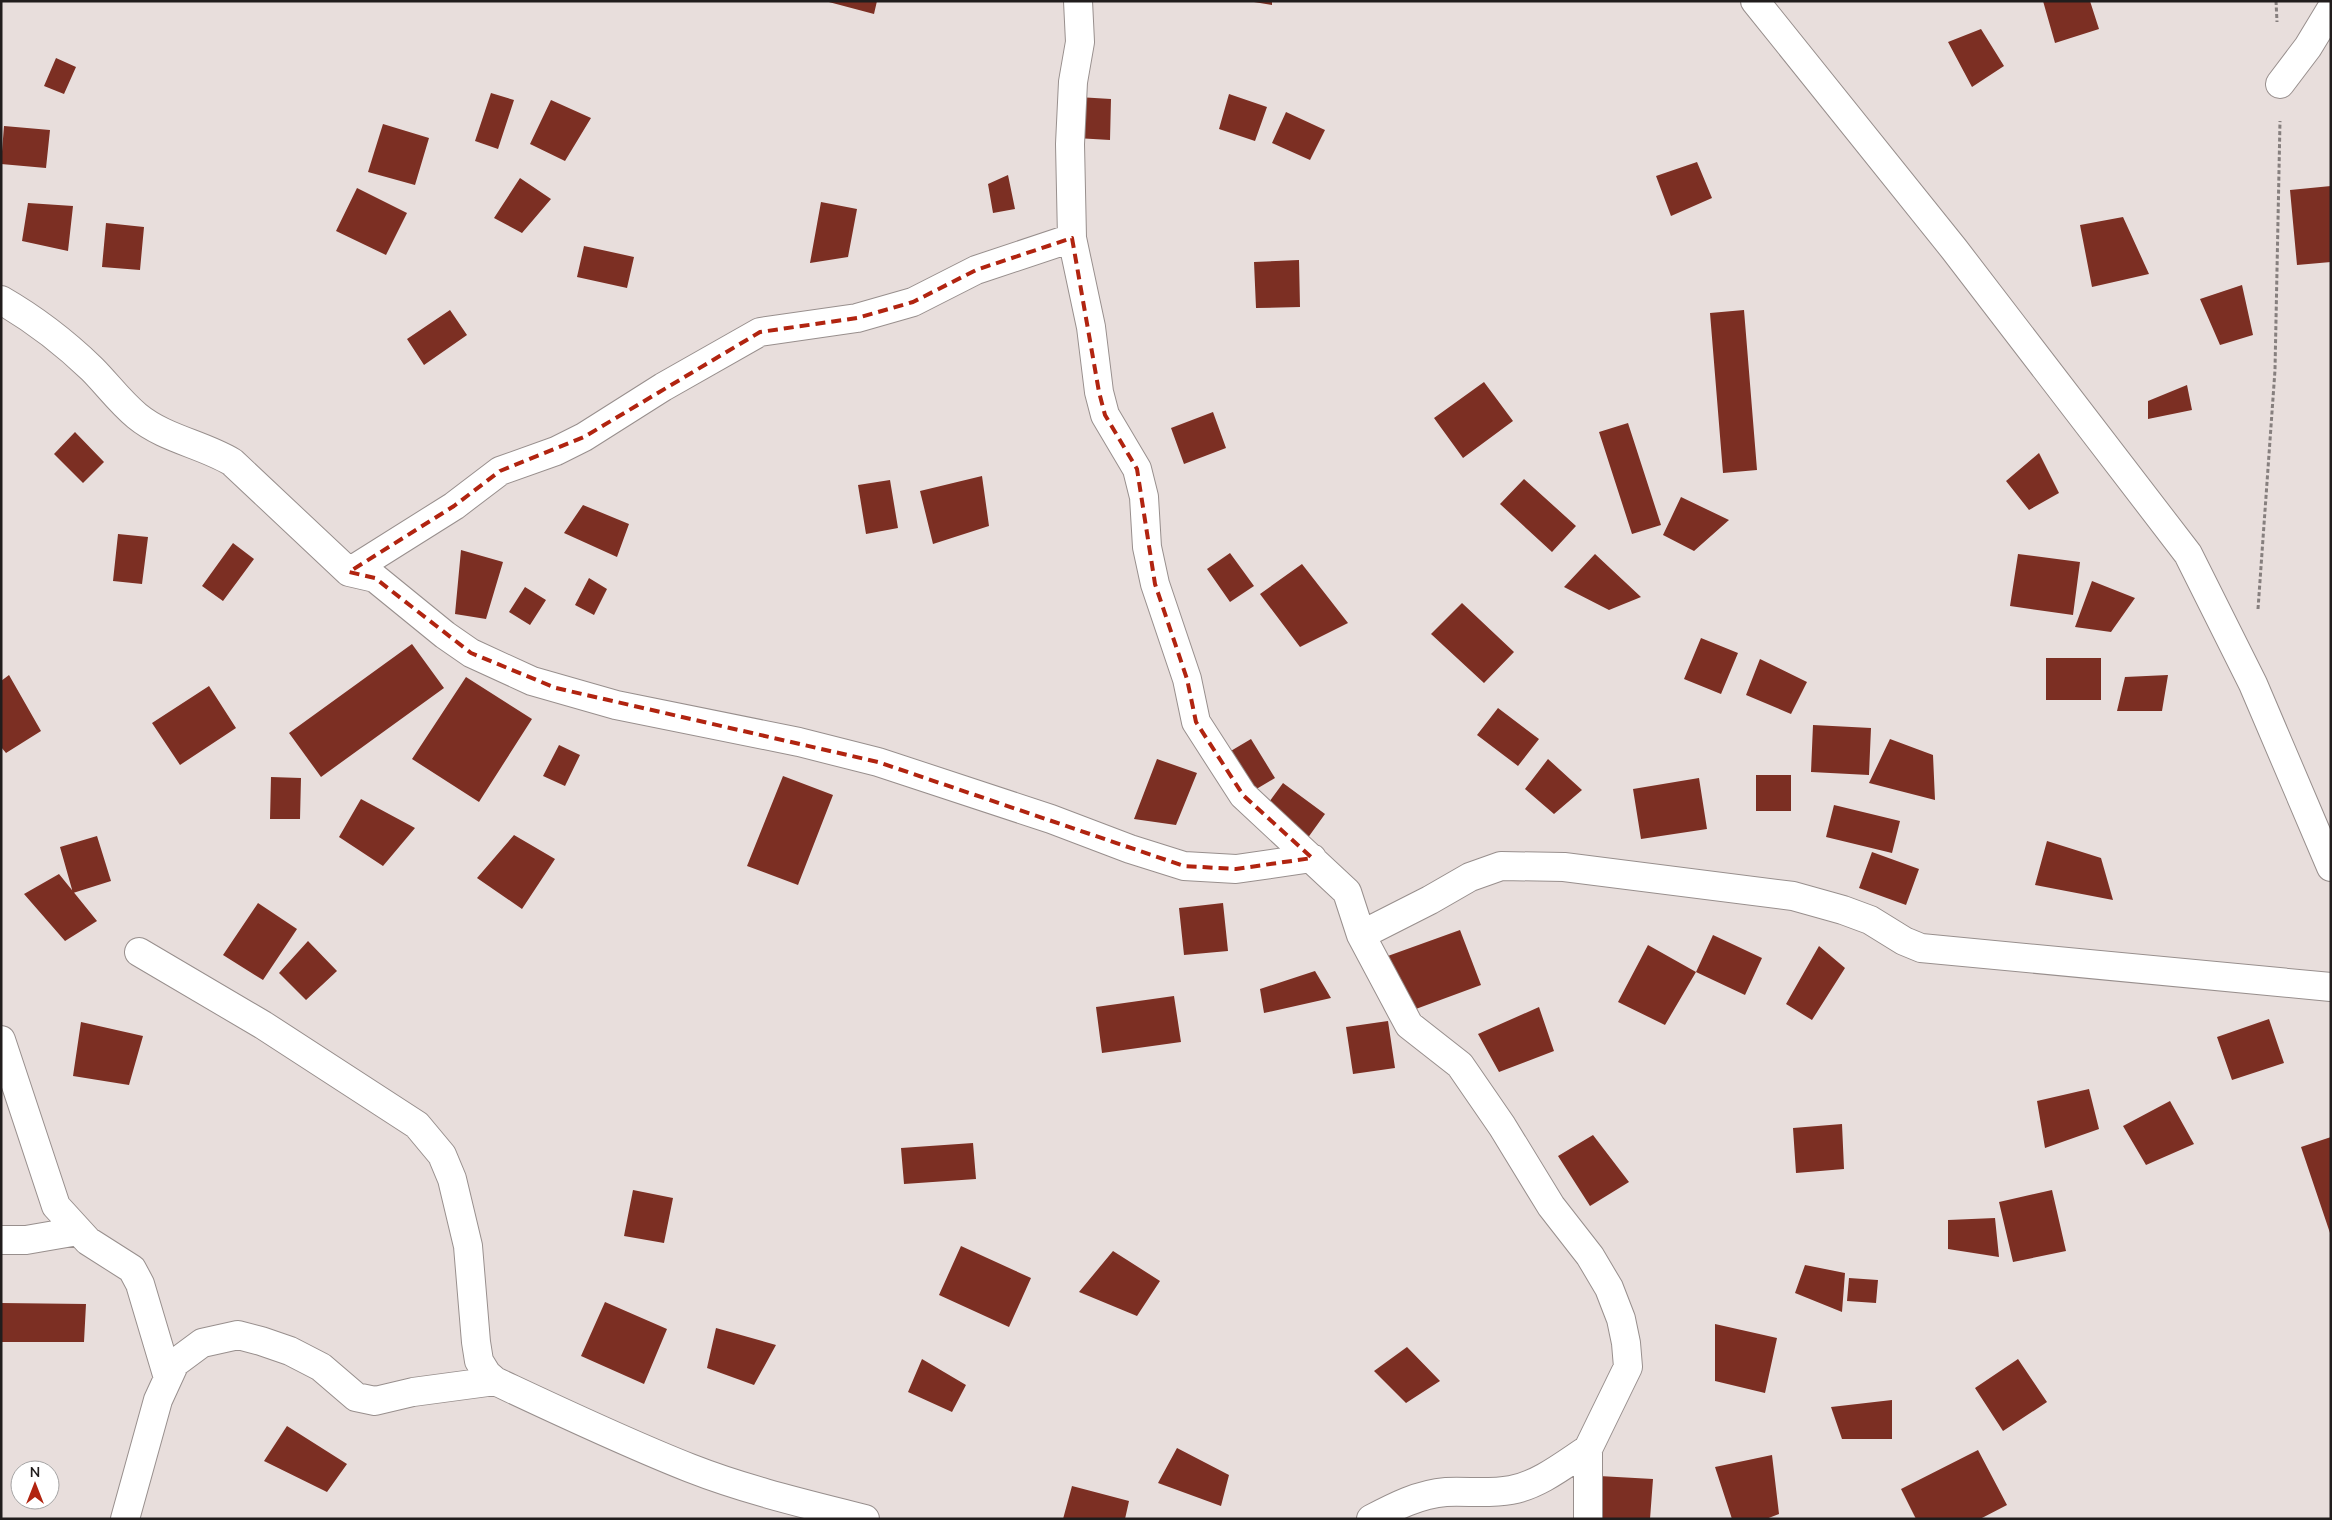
<svg xmlns="http://www.w3.org/2000/svg" width="2332" height="1520" font-family="'Nunito Sans',sans-serif">
	<rect width="100%" height="100%" fill="#e8dedc"/>
	<path fill="#7c2f23" d="M825,1h52l-3,13z
		M1248,1h24v4z
		M2043,1h47l9,28 -44,14z
		M1981,29l23,37 -32,21 -24,-45z
		M56,58l20,9 -12,27 -20,-8z
		M491,93l23,7 -16,49 -23,-8z
		M1229,94l38,13 -12,34 -36,-12z
		M1078,97l33,2 -1,41 -34,-2z
		M551,100l40,18 -26,43 -35,-17z
		M1286,112l39,18 -15,30 -38,-17z
		M383,124l46,14 -14,47 -47,-13z
		M4,126l46,4 -4,38 -45,-4z
		M1697,162l15,36 -41,18 -15,-40z
		M1008,175l7,34 -22,4 -5,-29z
		M520,178l31,21 -29,34 -28,-15z
		M2331,186v76l-34,3 -7,-75z
		M357,188l50,25 -21,42 -50,-24z
		M821,202l36,7 -9,48 -38,6z
		M28,203l45,3 -5,45 -46,-10z
		M2123,217l26,57 -57,13 -12,-62z
		M106,223l38,4 -4,43 -38,-3z
		M584,246l50,11 -7,31 -50,-11z
		M1299,260l1,47 -44,1 -2,-46z
		M2242,285l11,50 -33,10 -20,-46z
		M450,310l17,25 -43,30 -17,-26z
		M1744,310l13,160 -34,3 -13,-160z
		M1484,382l29,39 -50,37 -29,-40z
		M2187,385l5,25 -44,9v-18z
		M1213,412l13,36 -42,16 -13,-36z
		M1628,423l33,102 -29,9 -33,-102z
		M75,432l29,30 -21,21 -29,-29z
		M2039,453l20,40 -30,17 -23,-29z
		M982,476l7,50 -56,18 -13,-53z
		M1524,479l52,47 -24,26 -52,-48z
		M890,480l8,48 -32,6 -8,-49z
		M1681,497l48,23 -35,31 -31,-16z
		M583,505l46,19 -12,33 -53,-24z
		M118,534l30,3 -6,47 -29,-3z
		M233,543l21,16 -31,42 -21,-15z
		M461,550l42,12 -17,57 -31,-5z
		M1230,553l24,33 -24,16 -23,-33z
		M1595,554l46,43 -32,13 -45,-23z
		M2018,554l62,8 -7,53 -63,-9z
		M1302,564l46,59 -48,24 -40,-53z
		M589,578l18,11 -13,26 -19,-10z
		M2092,581l43,17 -24,34 -36,-5z
		M525,587l21,13 -16,25 -21,-13z
		M1462,603l52,49 -30,31 -53,-49z
		M1701,638l37,15 -17,41 -37,-15z
		M412,644l32,44 -123,89 -32,-44z
		M2046,658h55v42h-55z
		M1760,659l47,23 -16,32 -45,-19z
		M9,675l32,56 -35,22 -5,-6v-66z
		M2168,675l-6,36h-45l8,-34z
		M466,677l66,42 -53,83 -67,-43z
		M209,686l27,42 -56,37 -28,-42z
		M1498,708l41,31 -21,27 -41,-31z
		M1813,725l58,3 -2,47 -58,-3z
		M1251,739l24,39 -27,16 -24,-39z
		M1890,739l43,16 2,45 -66,-17z
		M559,745l21,10 -15,31 -22,-10z
		M1157,759l40,14 -21,52 -42,-6z
		M1548,759l34,31 -28,24 -29,-25z
		M1756,775h35v36h-35z
		M783,776l50,19 -35,90 -51,-19z
		M271,777l30,1 -1,41h-30z
		M1699,778l8,51 -66,10 -8,-50z
		M1283,783l42,31 -18,25 -43,-30z
		M361,799l54,29 -32,38 -44,-29z
		M1834,805l66,16 -8,32 -66,-16z
		M514,835l41,24 -33,50 -45,-31z
		M97,836l14,45 -38,12 -13,-46z
		M2047,841l54,17 12,42 -78,-15z
		M1872,852l47,17 -13,36 -47,-17z
		M59,874l38,47 -32,20 -41,-47z
		M258,903l39,26 -34,51 -40,-25z
		M1223,903l5,48 -44,4 -5,-47z
		M1460,930l21,55 -76,28 -20,-56z
		M1713,935l49,23 -17,37 -49,-23z
		M308,941l29,30 -31,29 -27,-27z
		M1648,945l48,27 -31,53 -47,-23z
		M1819,946l26,22 -33,52 -26,-16z
		M1315,971l16,27 -67,15 -4,-24z
		M1174,996l7,46 -79,11 -6,-46z
		M1539,1007l15,44 -55,21 -21,-38z
		M2269,1019l15,44 -52,17 -15,-43z
		M1388,1021l7,47 -42,6 -7,-47z
		M81,1022l62,14 -14,49 -56,-9z
		M2089,1089l10,40 -54,19 -8,-47z
		M2170,1101l24,43 -48,21 -23,-39z
		M1842,1124l2,45 -48,4 -3,-45z
		M1593,1135l36,47 -39,24 -32,-50z
		M2331,1137v96h-1l-29,-86z
		M973,1143l3,36 -72,5 -3,-36z
		M633,1190l40,8 -9,45 -40,-7z
		M2052,1190l14,61 -53,11 -14,-60z
		M1995,1218l4,39 -51,-8v-29z
		M961,1246l70,32 -22,49 -70,-32z
		M1113,1251l47,30 -23,35 -58,-24z
		M1805,1265l40,8 -3,39 -47,-19z
		M1849,1278l29,2 -2,23 -29,-2z
		M605,1302l62,27 -23,55 -63,-28z
		M1,1303l85,1 -2,38h-83z
		M1715,1324l62,14 -12,55 -50,-12z
		M716,1328l60,17 -22,40 -47,-17z
		M1407,1347l33,34 -34,22 -32,-32z
		M922,1359l44,26 -14,27 -44,-20z
		M2018,1359l29,43 -44,29 -28,-43z
		M1892,1400v39h-50l-11,-32z
		M287,1426l60,38 -20,28 -63,-31z
		M1177,1448l52,27 -8,31 -63,-23z
		M1978,1450l29,55 -27,14h-64l-15,-30z
		M1772,1455l7,59 -13,5h-34l-17,-52z
		M1599,1476l54,3 -3,40h-54z
		M1072,1486l57,15 -4,18h-62z"/>
	<g fill="none" stroke-linecap="round" stroke-linejoin="round">
		<defs>
			<path id="street" d="M1078,1l2,41 -7,40 -3,62 2,94 19,89 8,65 6,23 32,54 7,28 3,50 8,37 32,95 9,43 47,73 104,97 14,43 48,90 51,40 42,61 49,80 39,50 19,32 12,31 5,24 2,24 -40,82v70
				M1755,1l199,248 234,305 65,130 78,183
				M2280,84l28,-37 23,-38
				M1,300c33,19 63,42 91,69 15,15 28,33 45,47 28,23 65,28 95,46l117,110 26,6 70,57 26,18 61,28 84,24 183,37 79,20 173,57 79,30 54,17 52,3 76,-11
				M349,572l105,-66 46,-35 56,-20 28,-14 79,-50 97,-55 97,-14 56,-16 63,-32 96,-32
				M1361,935l69,-35 40,-23 31,-11 63,1 229,29 50,14 27,10 34,21 17,7 410,39
				M139,952l124,73 154,100 25,30 10,24 16,67 8,96 3,19 8,13 8,7c64,30 129,61 195,87 56,22 116,36 175,51
				M1,1040l55,166 32,35 44,28 8,15 28,94
				M1,1240h25l52,-9
				M125,1519l33,-119 17,-37 27,-20 36,-8 23,6 29,10 31,16 35,30 19,4 38,-9 82,-11
				M1371,1519c23,-12 48,-25 75,-27 22,-1 43,2 65,-2 28,-5 54,-26 77,-41"/>
		</defs>
		<use href="#street" stroke="#988f8d" stroke-width="30"/>
		<path stroke="#867f7e" stroke-width="3" stroke-dasharray="4 2.5" stroke-linecap="butt" d="M2276,1l1,21
			M2258,609l17,-239 5,-249"/>
		<use href="#street" stroke="#fff" stroke-width="28"/>
	</g>
	<path fill="none" stroke="#b12410" stroke-width="4" stroke-dasharray="10 6" stroke-linejoin="round" d="M1072,238l27,154 6,23 32,54 18,115 32,95 9,43 47,73 69,63 -76,11 -52,-3 -306,-104 -322,-74 -85,-35 -96,-75 -26,-6 105,-66 46,-35 84,-34 176,-105 97,-14 56,-16 63,-32z"/>
	<rect width="2332" height="1520" fill="none" stroke="#211d1d" stroke-width="5"/>
	<g transform="translate(35 1485)"><circle r="24" fill="#ffffff" stroke="#a6a5a5"/>
	<path d="M0-4L9 19L0 12L-9 19Z" fill="#b12410"/>
	<text y="-8" font-size="14" font-weight="bold" text-anchor="middle" fill="#211d1d">N</text>
	</g>
</svg>
